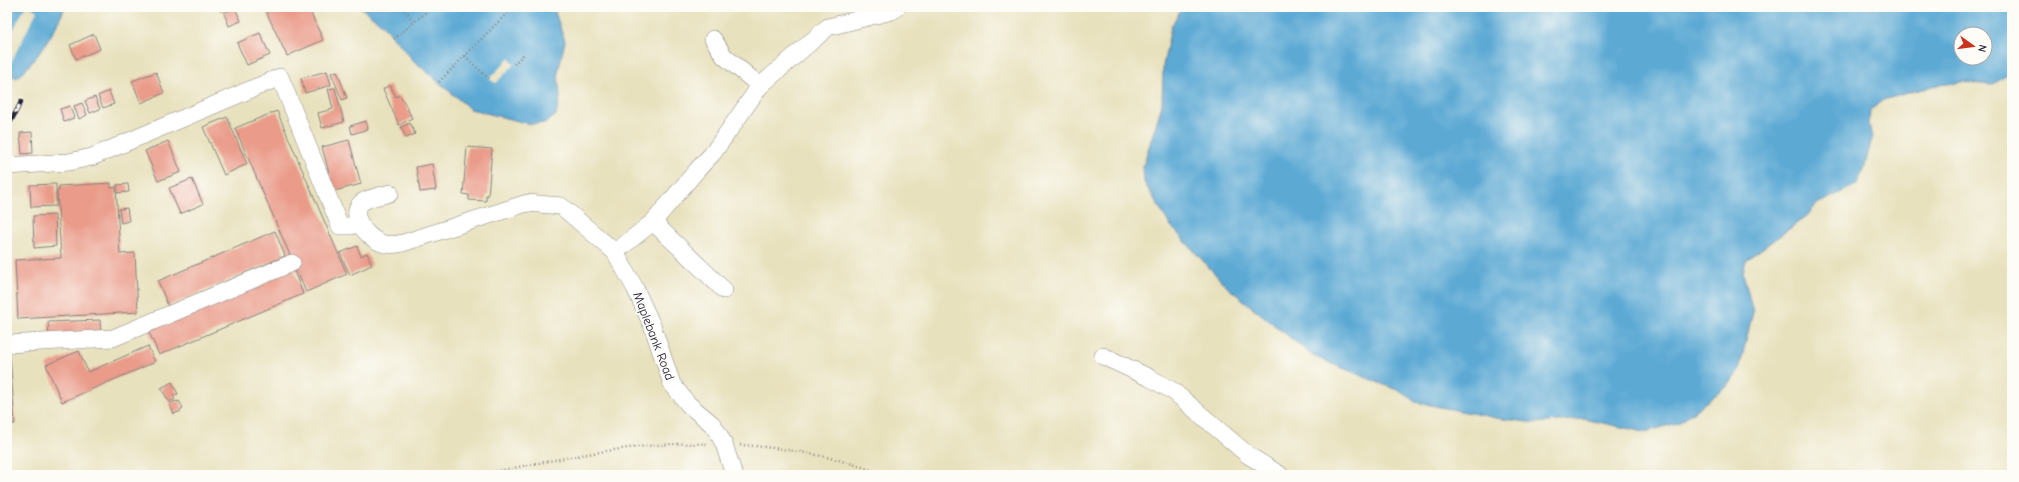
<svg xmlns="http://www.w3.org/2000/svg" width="2019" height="482" font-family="'Comic Neue',sans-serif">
	<rect width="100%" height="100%" fill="#fdfcf7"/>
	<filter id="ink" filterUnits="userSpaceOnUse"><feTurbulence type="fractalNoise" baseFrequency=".025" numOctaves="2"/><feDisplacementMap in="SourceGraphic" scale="8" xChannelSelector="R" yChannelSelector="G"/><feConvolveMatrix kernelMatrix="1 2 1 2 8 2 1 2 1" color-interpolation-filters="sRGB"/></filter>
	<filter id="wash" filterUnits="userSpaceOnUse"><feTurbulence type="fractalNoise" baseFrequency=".012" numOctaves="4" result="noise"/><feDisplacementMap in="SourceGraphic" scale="16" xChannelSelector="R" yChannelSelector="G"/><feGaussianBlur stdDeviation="0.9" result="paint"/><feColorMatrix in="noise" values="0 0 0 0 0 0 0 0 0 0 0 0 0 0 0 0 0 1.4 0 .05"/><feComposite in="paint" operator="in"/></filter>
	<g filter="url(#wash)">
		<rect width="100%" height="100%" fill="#e8e1bd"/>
		<path fill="#5ba9d4" stroke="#3e6688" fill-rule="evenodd" d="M7,7h58c-12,28 -25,49 -48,71l-10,-5z
			M360,7h200l-5,5 10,29 -7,31 2,26 -4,17 -10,8 -16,1 -60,-15 -57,-49 -31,-36z
			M1182,7h830v62l-5,6 -15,10 -30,-3 -29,4 -50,14 -13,10 -1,14 3,14 -8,31 -8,16 -39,19 -10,12 -61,44 -3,13 10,39 -14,58 -10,15 -51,38 -34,9 -60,-13 -49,4 -39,-5 -81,-16 -11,-9 -91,-37 -86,-69 -57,-62 -26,-43 -1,-16 19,-61 1,-39 8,-39zM1961,34h24v24h-24z"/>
		<path fill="#e8e1bd" d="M25,7h6l6,4 -29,57 -1,-26z
			M509,58l5,6 -18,19 -7,-4z"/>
		<g id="blocks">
			<path fill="#ea9b8a" d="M219,7h12l-10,4z
				M264,7h44l15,33 -36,16z
				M235,8l6,13 -12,5 -5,-13z
				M260,33l10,22 -23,10 -10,-22z
				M94,34l6,15 -24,10 -6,-14z
				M327,71l4,14 -26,8 -4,-15z
				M337,71l10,27 -5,2 -11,-27z
				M156,72l8,21 -23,10 -9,-22z
				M390,85l6,12 3,-2 4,5 9,18 -13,7 -16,-36z
				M335,88l9,34 -22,6 -4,-15 15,-4 -5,-20z
				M109,91l5,13 -11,4 -5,-12z
				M95,97l5,12 -10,4 -5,-12z
				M82,103l5,12 -8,4 -5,-13z
				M70,106l4,12 -10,4 -4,-13z
				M277,111l70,163 -41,18 -71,-164z
				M227,117l20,47 -23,11 -21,-48z
				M366,121l2,8 -16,5 -2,-8z
				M410,123l5,11 -9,4 -5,-11z
				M32,132l1,21 -11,1 -2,-21z
				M349,140l12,44 -27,7 -12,-44z
				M168,141l13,31 -23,9 -13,-30z
				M467,147l25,2 -4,47 -2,-1v6l-17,-1v-5l-6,-1z
				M432,164l4,26 -16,2 -4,-25z
				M192,179l11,25 -23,10 -11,-26z
				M111,183v5l5,-1 4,67 15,-1 3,59 -120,7 -3,-59 46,-2 -4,-67h2v-5z
				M56,184v22l-25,1 -1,-22z
				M128,184l1,8 -12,1v-8z
				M127,208l2,13 -8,2 -2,-14z
				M55,215l1,31 -22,2 -1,-32z
				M275,231l10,25 -117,50 -10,-25z
				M357,246l4,10 6,-3 5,12 -22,10 -10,-22z
				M293,268l10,26 -144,61 -11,-25z
				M100,320l1,15 -52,3 -1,-16z
				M148,346l7,16 -93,40 -16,-37 33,-14 9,21z
				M10,355l5,69h-5l1,4 -4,2v-74z
				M172,382l6,12 -5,2 2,3 -6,3 -8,-14z
				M176,401l1,1 2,-1 4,7 -2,1v2l-7,3 -5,-10z"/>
		</g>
	</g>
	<g filter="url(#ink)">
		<use href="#blocks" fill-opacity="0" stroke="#85827c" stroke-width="1"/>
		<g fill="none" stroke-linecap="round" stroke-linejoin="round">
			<defs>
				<path id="minor" d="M713,39l11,17 36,30
					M7,166l62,-4 23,-5 188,-80 60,149h11l8,-3
					M390,193c-9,3 -22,4 -29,10 -13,12 6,34 18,39 8,4 16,3 24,1l124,-40 34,3 54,46 20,36 17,37 20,59 16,20 24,20 6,9 6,11 10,31
					M653,222l71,68
					M615,252l38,-30 45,-53 15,-16 47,-67 68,-59 64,-16 5,-4
					M7,344l106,-6 179,-75
					M1103,356l47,22 23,13 75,64 32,20"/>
			</defs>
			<use href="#minor" stroke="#85827c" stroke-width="18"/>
			<path stroke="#85827c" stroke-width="2.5" stroke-dasharray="1 3" stroke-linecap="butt" d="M403,7l11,15
				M394,39l38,-32
				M465,56l24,23
				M514,64l11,-11
				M439,82l74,-75
				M740,445c48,3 100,12 144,30
				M476,475c73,-13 156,-34 231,-31"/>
			<use href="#minor" stroke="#fff" stroke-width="17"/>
			<defs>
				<path id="rail" d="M7,129l14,-27"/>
			</defs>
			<use href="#rail" stroke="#22223b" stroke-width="4.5"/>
			<use href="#rail" stroke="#fdfcf7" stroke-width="3" stroke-dasharray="9" stroke-linecap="butt"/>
		</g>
	</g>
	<g text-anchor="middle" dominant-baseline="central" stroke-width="4" stroke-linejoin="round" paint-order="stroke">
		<g font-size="13" fill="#22223b" stroke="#fdfcf7">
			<text transform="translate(654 336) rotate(69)">Maplebank Road</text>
		</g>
	</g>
	<rect width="2019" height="482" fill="none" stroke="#fdfcf7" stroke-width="24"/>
	<g transform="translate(1973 46) rotate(104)"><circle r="19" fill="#fdfcf7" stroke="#a5a5ac"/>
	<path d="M0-3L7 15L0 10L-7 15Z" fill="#c8321e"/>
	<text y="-6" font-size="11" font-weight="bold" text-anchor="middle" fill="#22223b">N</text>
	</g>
</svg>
